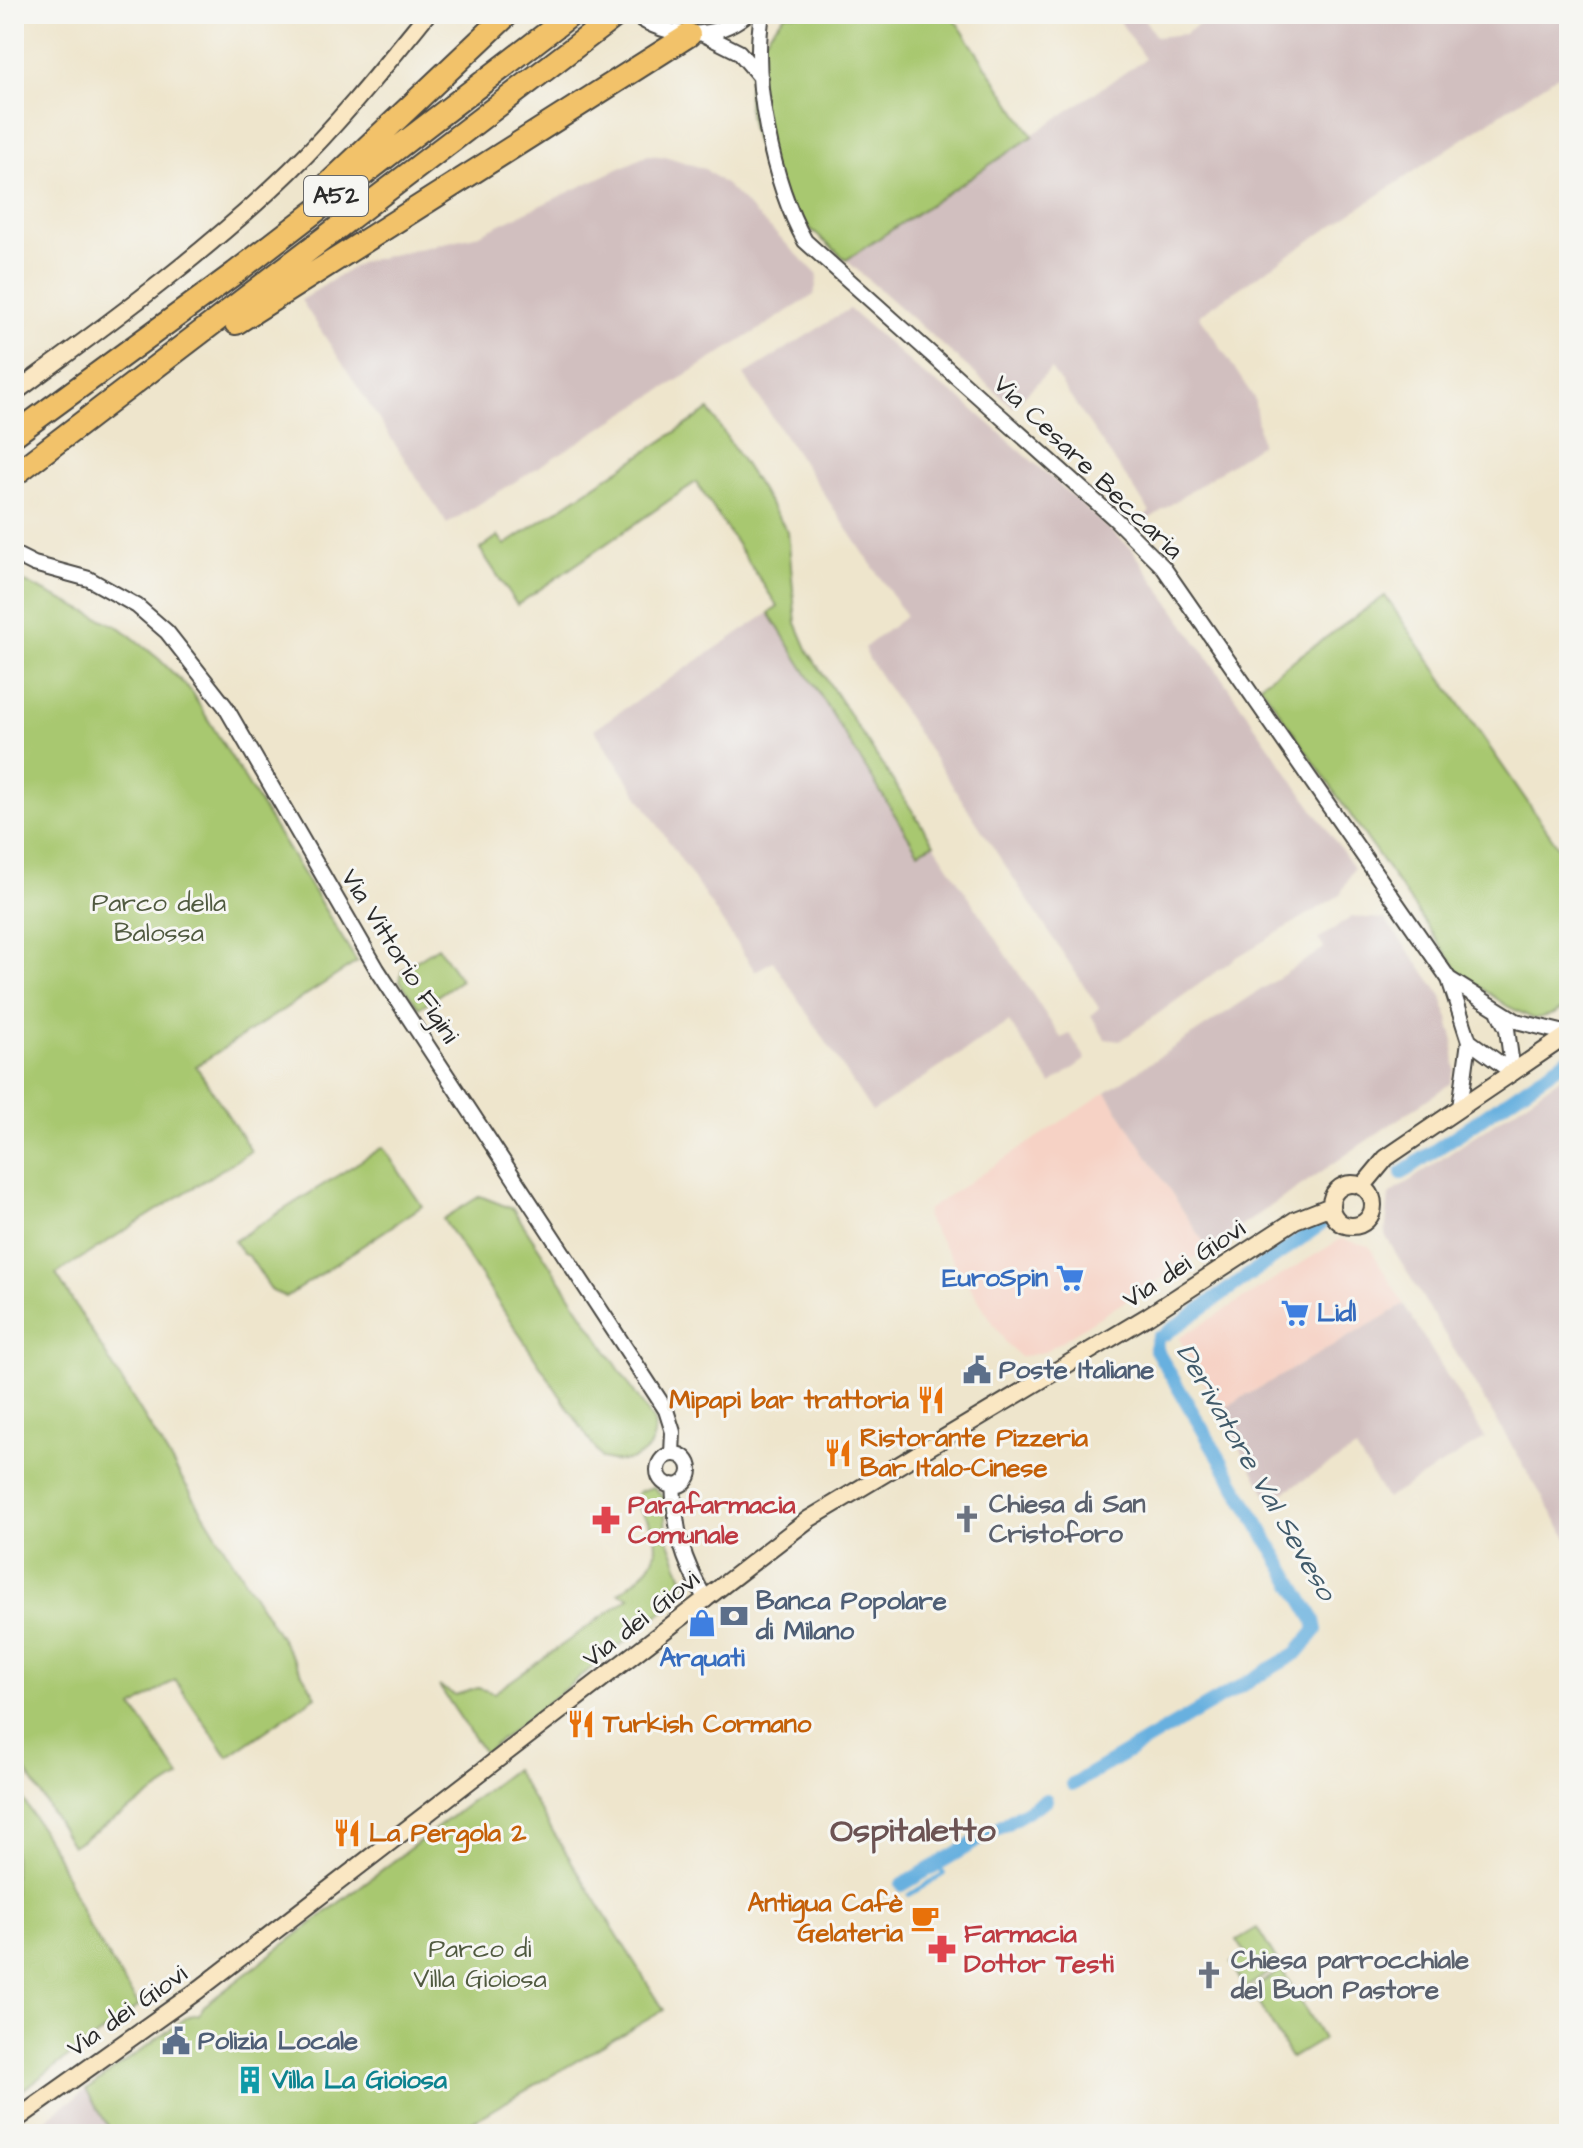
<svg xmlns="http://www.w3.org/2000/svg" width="1583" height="2148" font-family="'Architects Daughter',sans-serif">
	<rect width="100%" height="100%" fill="#f6f6f2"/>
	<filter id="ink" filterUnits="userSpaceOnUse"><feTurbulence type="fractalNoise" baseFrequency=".0125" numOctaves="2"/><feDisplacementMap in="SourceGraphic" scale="16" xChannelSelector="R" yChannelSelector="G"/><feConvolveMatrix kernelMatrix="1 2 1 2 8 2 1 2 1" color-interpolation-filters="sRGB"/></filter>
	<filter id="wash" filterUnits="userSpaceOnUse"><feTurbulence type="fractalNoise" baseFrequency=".006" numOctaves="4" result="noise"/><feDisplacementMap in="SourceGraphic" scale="32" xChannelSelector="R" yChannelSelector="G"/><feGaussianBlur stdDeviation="1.8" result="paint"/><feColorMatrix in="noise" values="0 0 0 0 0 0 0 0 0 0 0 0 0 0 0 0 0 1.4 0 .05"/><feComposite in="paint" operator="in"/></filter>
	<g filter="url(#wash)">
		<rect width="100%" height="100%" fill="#eee5cc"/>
		<path fill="#f6d2c5" d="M1106,1092l102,157 -164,103 -24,5 -12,-11 -82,-128 1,-8z
			M1341,1239l28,7 35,59 -185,106 -40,-73z"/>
		<path fill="#d1bfbf" d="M1115,14h26l15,23 29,-3 29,-20h355v54l-370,247 55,83 7,46 -115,77 -2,-4 6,-5 -99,-143 -38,38 -167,-147 299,-201z
			M648,155l20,2 37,12 22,17 91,89 -4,20 -367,229 -146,-224 60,-38 114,-26z
			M849,309l80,70 31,19 172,151 222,319 -14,27 -103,62 -117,84 -15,-2 -14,-24 8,-7 -230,-349 -5,-11 42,-32 -162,-241z
			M769,613l148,239 17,-8 127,194 9,-4 16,25 -35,25 -42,-62 -137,90 -99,-151 -18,10 -161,-242z
			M1352,917l33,2 57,77 11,40 2,34 -4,13 -243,166 -102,-157 218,-144 -6,-9z
			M1569,1072v469l-184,-306 4,-40z
			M1404,1305l81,133 -99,61 -30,-50 -86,51 -51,-89z
			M86,2090l27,44h-87z"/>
		<path fill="#a8c870" stroke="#6a7a4e" stroke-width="2" d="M786,14h165l82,122 -187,124c-16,-15 -36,-29 -50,-46 -35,-40 -60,-102 -42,-155 6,-17 20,-32 32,-45z
			M709,410l79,122 8,91 12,28 126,193 -16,8 -149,-239 9,-6 -82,-125 -179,123 -37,-56 18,-13 7,9z
			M14,577l107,51 38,31 31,31 167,272 -161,104 55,85 -195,123 260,422 -88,61 -53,-77 -42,27 47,70 -108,69 -58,-95z
			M1385,596l184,266v142l-15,10 -20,5 -27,-13 -48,-34 -199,-288z
			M438,947l23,33 -42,28 -19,-27 2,-11z
			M383,1147l39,59 -136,91 -14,-6 -23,-35 -6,-2 -9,-13z
			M480,1196l33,13 141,213c4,32 -24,45 -52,37l-159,-240z
			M653,1487l11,10 2,37 19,49 -4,14 -197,156 -45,-67 16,9 23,-7 16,5 136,-96 -11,-4c26,-19 50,-38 29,-72 -5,-7 -10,-13 -13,-22l3,-7z
			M514,1769l150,241 -213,124h-338l-27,-44 103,-74 10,-2 5,-8z
			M14,1784l43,72 31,69 51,81 -125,90z
			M1257,1928l23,38 -35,22 -14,-25 15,-9 -9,-14z
			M1282,1970l41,69 -32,19 -40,-69z"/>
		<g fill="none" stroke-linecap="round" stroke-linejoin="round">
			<path stroke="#68b0df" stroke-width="4" d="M909,1895l35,-21 -7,-10"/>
			<path stroke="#68b0df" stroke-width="14" d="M1402,1173l167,-115
				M1165,1334l155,-109
				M1073,1784l224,-131 19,-23 -2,-10 -159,-272 3,-10
				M902,1885l144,-85"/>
		</g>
	</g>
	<g filter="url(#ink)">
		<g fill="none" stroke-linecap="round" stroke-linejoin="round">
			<defs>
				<path id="tertiary" d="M633,14c35,24 79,28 114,0
					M762,14c-11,65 11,170 43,227l309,277 49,49 286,412 20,62 -9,67
					M703,34l36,18 22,26
					M14,554l20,10 55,15 48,27 30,26 58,74 152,263 289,441 7,22 -1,22
					M1449,979l67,42 53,13
					M1499,1013l8,16 6,44
					M1469,1041l44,32
					M658 1470a16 16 0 1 1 32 0a16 16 0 1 1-32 0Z
					M673,1485c3,49 8,72 33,115"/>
				<path id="secondary" d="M14,393c95,-70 192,-140 276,-222 50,-49 93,-103 137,-157
					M1331 1205a21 21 0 1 1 42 0a21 21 0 1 1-42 0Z
					M1362,1187l24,-29 183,-124
					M14,2121l183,-130 612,-472 339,-203 147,-96 36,-14"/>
				<path id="motorway" d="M323,189l185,-175
					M236,323l453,-288
					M14,435l221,-162 337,-259
					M14,475l604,-461"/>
			</defs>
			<use href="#tertiary" stroke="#484743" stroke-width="18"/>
			<use href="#secondary" stroke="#484743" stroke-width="20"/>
			<use href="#motorway" stroke="#484743" stroke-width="26"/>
			<use href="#tertiary" stroke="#fff" stroke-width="14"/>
			<use href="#secondary" stroke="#fae7c3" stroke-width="16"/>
			<use href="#motorway" stroke="#f2c26a" stroke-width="22"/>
		</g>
	</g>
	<defs>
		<symbol id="supermarket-bare" viewBox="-9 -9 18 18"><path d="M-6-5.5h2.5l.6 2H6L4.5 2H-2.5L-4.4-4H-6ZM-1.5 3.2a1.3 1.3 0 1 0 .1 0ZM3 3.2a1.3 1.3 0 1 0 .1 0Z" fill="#3f7fe0" stroke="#f6f6f2" stroke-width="2.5" paint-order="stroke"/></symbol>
		<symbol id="civic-bare" viewBox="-9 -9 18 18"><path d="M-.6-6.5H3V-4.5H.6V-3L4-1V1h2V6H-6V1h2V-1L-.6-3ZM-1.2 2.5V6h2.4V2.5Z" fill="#5c6f8a" stroke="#f6f6f2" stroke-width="2.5" paint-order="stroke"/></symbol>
		<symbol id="restaurant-bare" viewBox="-9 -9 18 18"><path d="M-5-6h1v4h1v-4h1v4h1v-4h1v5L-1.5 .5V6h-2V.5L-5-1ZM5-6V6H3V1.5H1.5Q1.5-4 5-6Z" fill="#e8710a" stroke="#f6f6f2" stroke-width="2.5" paint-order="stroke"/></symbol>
		<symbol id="church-bare" viewBox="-9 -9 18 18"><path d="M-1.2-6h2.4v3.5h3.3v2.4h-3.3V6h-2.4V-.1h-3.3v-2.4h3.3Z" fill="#6b7280" stroke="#f6f6f2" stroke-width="2.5" paint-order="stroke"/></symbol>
		<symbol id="pharmacy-bare" viewBox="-9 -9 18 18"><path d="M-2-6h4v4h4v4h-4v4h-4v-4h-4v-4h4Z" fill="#e0444e" stroke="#f6f6f2" stroke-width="2.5" paint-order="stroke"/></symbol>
		<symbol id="bank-bare" viewBox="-9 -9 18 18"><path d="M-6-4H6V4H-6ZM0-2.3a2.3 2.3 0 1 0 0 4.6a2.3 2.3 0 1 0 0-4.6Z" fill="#5c6f8a" stroke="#f6f6f2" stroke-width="2.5" paint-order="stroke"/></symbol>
		<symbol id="shop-bare" viewBox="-9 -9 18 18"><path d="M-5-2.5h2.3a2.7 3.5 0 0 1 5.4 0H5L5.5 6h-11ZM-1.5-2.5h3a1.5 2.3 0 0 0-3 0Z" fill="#3f7fe0" stroke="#f6f6f2" stroke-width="2.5" paint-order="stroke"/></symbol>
		<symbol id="cafe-bare" viewBox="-9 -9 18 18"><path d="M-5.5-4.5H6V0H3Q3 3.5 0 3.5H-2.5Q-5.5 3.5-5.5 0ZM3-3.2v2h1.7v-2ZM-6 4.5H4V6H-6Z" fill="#e8710a" stroke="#f6f6f2" stroke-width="2.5" paint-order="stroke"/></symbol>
		<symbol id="building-bare" viewBox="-9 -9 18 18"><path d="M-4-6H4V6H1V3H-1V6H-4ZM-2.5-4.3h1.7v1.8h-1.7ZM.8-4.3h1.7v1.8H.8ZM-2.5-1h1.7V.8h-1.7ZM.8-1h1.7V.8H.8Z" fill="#0f9aa8" stroke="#f6f6f2" stroke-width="2.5" paint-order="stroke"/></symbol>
	</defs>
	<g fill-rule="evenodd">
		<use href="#supermarket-bare" x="1050" y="1258" width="40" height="40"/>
		<use href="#supermarket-bare" x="1275" y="1293" width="40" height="40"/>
		<use href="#civic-bare" x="957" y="1350" width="40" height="40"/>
		<use href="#restaurant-bare" x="911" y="1380" width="40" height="40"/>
		<use href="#restaurant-bare" x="818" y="1433" width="40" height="40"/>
		<use href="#church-bare" x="947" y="1499" width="40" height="40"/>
		<use href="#pharmacy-bare" x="586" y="1500" width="40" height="40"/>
		<use href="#bank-bare" x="714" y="1596" width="40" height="40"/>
		<use href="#shop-bare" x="682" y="1603" width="40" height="40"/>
		<use href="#restaurant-bare" x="561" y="1704" width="40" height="40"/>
		<use href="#restaurant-bare" x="327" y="1813" width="40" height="40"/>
		<use href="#cafe-bare" x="905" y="1898" width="40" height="40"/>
		<use href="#pharmacy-bare" x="922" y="1929" width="40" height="40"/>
		<use href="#church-bare" x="1189" y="1955" width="40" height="40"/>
		<use href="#civic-bare" x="156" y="2021" width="40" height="40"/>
		<use href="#building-bare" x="230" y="2060" width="40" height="40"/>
	</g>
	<g text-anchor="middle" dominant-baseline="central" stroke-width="6" stroke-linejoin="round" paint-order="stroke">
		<rect fill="#f6f6f2" stroke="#686867" stroke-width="2" x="304" y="176" width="64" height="40" rx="6"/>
		<g font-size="24" font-weight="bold" fill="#2b2b2b">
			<text x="336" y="196">A52</text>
		</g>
		<g font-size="26" fill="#2b2b2b" stroke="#f6f6f2">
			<text transform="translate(1088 467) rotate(44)">Via Cesare Beccaria</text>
			<text transform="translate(400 956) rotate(58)">Via Vittorio Figini</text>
			<text transform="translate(1184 1264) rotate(-33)">Via dei Giovi</text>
			<text transform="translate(641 1619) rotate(-38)">Via dei Giovi</text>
			<text transform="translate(127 2011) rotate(-35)">Via dei Giovi</text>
		</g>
		<g font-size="26" fill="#505a40" stroke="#f6f6f2">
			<text x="159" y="903">Parco della<tspan x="159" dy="30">Balossa</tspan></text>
			<text x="480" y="1949">Parco di<tspan x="480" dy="30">Villa Gioiosa</tspan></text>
		</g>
		<g font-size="26" font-weight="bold" fill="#366cbe" stroke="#f6f6f2" text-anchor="end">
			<text x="1048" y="1278">EuroSpin</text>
			<text x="1317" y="1313" text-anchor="start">Lidl</text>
			<text x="702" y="1658" text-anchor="middle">Arquati</text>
		</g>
		<g font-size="26" font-weight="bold" fill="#4e5e75" stroke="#f6f6f2" text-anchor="start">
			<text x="999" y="1370">Poste Italiane</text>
			<text x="756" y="1601">Banca Popolare<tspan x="756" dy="30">di Milano</tspan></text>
			<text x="198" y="2041">Polizia Locale</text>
		</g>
		<g font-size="26" font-weight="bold" fill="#c56008" stroke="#f6f6f2" text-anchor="start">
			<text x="909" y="1400" text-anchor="end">Mipapi bar trattoria</text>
			<text x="860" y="1438">Ristorante Pizzeria<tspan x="860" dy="30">Bar Italo-Cinese</tspan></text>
			<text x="603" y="1724">Turkish Cormano</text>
			<text x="369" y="1833">La Pergola 2</text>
			<text x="903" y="1903" text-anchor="end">Antigua Cafè<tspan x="903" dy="30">Gelateria</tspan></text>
		</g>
		<g font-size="26" font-weight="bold" fill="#5b616d" stroke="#f6f6f2" text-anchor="start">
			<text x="989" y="1504">Chiesa di San<tspan x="989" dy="30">Cristoforo</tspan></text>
			<text x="1231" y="1960">Chiesa parrocchiale<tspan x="1231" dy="30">del Buon Pastore</tspan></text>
		</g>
		<g font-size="26" font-weight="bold" fill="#be3a42" stroke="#f6f6f2" text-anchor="start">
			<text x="628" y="1505">Parafarmacia<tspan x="628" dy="30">Comunale</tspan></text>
			<text x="964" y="1934">Farmacia<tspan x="964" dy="30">Dottor Testi</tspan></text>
		</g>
		<g font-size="26" font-weight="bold" fill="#0d838f" stroke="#f6f6f2" text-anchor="start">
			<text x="272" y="2080">Villa La Gioiosa</text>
		</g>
		<g font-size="28" font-style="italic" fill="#405a6a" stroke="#f6f6f2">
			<text transform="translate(1256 1472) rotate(60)">Derivatore Val Seveso</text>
		</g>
		<g font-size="34" font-weight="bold" fill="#6c5353" stroke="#f6f6f2">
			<text x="913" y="1831">Ospitaletto</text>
		</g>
	</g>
	<rect width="1583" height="2148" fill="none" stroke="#f6f6f2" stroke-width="48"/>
</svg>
